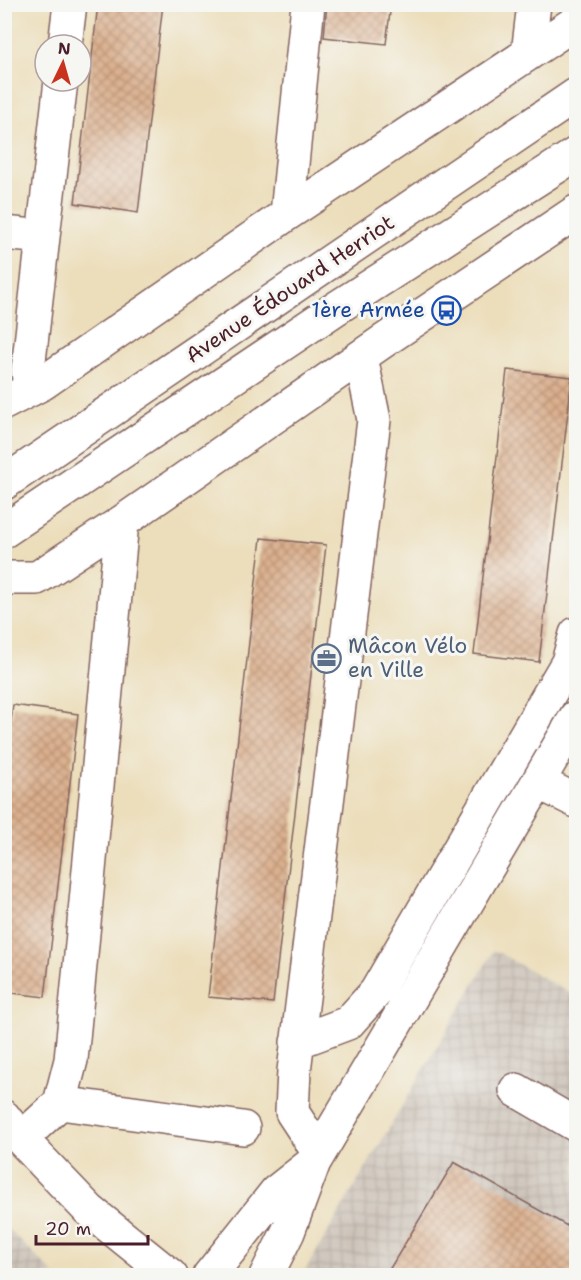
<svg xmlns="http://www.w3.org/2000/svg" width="581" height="1280" font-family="'Shantell Sans',sans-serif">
	<defs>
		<pattern id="industrial-grid" width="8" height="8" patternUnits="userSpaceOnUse" patternTransform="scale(1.5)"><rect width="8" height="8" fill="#ccc2b8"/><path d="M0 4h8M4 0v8" fill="none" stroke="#b1a69e"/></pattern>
		<pattern id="building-cross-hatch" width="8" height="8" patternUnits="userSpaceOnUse" patternTransform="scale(1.5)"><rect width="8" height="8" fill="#dbb08e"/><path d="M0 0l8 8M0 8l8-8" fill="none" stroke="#b48f74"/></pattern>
	</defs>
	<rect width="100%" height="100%" fill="#f6f6f2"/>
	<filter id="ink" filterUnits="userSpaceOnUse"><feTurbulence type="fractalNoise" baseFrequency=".0167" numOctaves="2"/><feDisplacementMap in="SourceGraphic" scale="12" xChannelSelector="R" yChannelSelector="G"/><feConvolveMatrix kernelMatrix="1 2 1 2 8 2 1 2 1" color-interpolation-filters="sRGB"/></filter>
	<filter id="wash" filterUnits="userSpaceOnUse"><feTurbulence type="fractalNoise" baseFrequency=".008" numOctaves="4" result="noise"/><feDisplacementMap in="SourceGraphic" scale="24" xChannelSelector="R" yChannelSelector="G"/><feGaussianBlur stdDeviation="1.35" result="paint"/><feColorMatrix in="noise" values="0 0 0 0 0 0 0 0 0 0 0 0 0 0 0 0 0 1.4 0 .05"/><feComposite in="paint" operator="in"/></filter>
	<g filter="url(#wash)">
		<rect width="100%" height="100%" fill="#ecdebb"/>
		<path fill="url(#industrial-grid)" d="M494,950l82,47v278l-274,1z
			M4,1226l2,1 49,48h-50z"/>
		<g id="blocks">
			<path fill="url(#building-cross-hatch)" d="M98,4h65l-25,209 -63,-10z
				M327,4h64l-5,40 -62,-7z
				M507,370l65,7 -33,285 -65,-8z
				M261,538l65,7 -53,458 -65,-6z
				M13,705l65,9 -33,283 -41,-5v-217z
				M454,1162l122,69v44h-190z"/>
		</g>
	</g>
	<g filter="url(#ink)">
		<use href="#blocks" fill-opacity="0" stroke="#83625d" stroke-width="1.5"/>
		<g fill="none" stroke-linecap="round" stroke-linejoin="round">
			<defs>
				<path id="minor" d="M65,45l5,-41
					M528,54l6,-50
					M287,214l21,-210
					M4,233l39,4 18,-156
					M30,390l-2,-20 15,-133
					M4,403l39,-20 244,-169 289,-192
					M4,578h33l85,-56 260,-180 194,-130
					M576,717l-38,65 38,19
					M297,1042l51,-19 28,-31 192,-330 8,-28
					M516,1090l60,35
					M60,1103l11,-43 51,-538
					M4,1117l17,22 68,71 82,66
					M21,1139l39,-36 183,25
					M319,1153l-27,-41 2,-41 80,-651 -13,-63
					M314,1162l224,-380
					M209,1276l67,-84 38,-30 -26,70 -22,44"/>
				<path id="major" d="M4,483l572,-388
					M4,531l331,-222 241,-155"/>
			</defs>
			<use href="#minor" stroke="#83625d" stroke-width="36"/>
			<use href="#major" stroke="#83625d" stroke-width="36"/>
			<use href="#minor" stroke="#fff" stroke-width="33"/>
			<use href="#major" stroke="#fff" stroke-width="33"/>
		</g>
	</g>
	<defs>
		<symbol id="bus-ring" viewBox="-11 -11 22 22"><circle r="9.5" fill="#f6f6f2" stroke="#1a4fb4" stroke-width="1.5"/><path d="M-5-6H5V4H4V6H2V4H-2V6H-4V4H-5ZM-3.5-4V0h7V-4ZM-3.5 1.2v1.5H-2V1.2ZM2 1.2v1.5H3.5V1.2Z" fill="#1a4fb4"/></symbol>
		<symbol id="office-ring" viewBox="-11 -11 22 22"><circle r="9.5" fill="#f6f6f2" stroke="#5c6f8a" stroke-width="1.5"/><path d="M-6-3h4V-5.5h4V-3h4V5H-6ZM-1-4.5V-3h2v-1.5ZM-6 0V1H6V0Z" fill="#5c6f8a"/></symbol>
	</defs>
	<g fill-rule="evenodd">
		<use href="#bus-ring" x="430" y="294" width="33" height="33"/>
		<use href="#office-ring" x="310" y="642" width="33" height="33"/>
	</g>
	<g text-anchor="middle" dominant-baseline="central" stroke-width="6" stroke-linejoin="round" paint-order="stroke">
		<g font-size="21" fill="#4a1f2b" stroke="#f6f6f2">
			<text transform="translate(290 289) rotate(-34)">Avenue Édouard Herriot</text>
		</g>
		<g font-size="21" fill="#164399" stroke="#f6f6f2" text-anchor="end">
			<text x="425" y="310">1ère Armée</text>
		</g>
		<g font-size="21" fill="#4e5e75" stroke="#f6f6f2" text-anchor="start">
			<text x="348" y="646">Mâcon Vélo<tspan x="348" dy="24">en Ville</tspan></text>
		</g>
	</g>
	<rect width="581" height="1280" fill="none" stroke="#f6f6f2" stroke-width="24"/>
	<g transform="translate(63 63) rotate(5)"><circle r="28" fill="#f6f6f2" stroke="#b1a0a2" stroke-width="1.5"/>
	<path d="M0-4.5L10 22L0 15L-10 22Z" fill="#c8321e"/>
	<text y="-9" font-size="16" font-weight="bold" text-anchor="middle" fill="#4a1f2b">N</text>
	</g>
	<path d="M36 1235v9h112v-9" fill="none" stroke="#4a1f2b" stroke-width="3"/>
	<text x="45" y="1235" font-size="18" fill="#4a1f2b" stroke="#f6f6f2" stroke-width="4.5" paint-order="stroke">20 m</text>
</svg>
